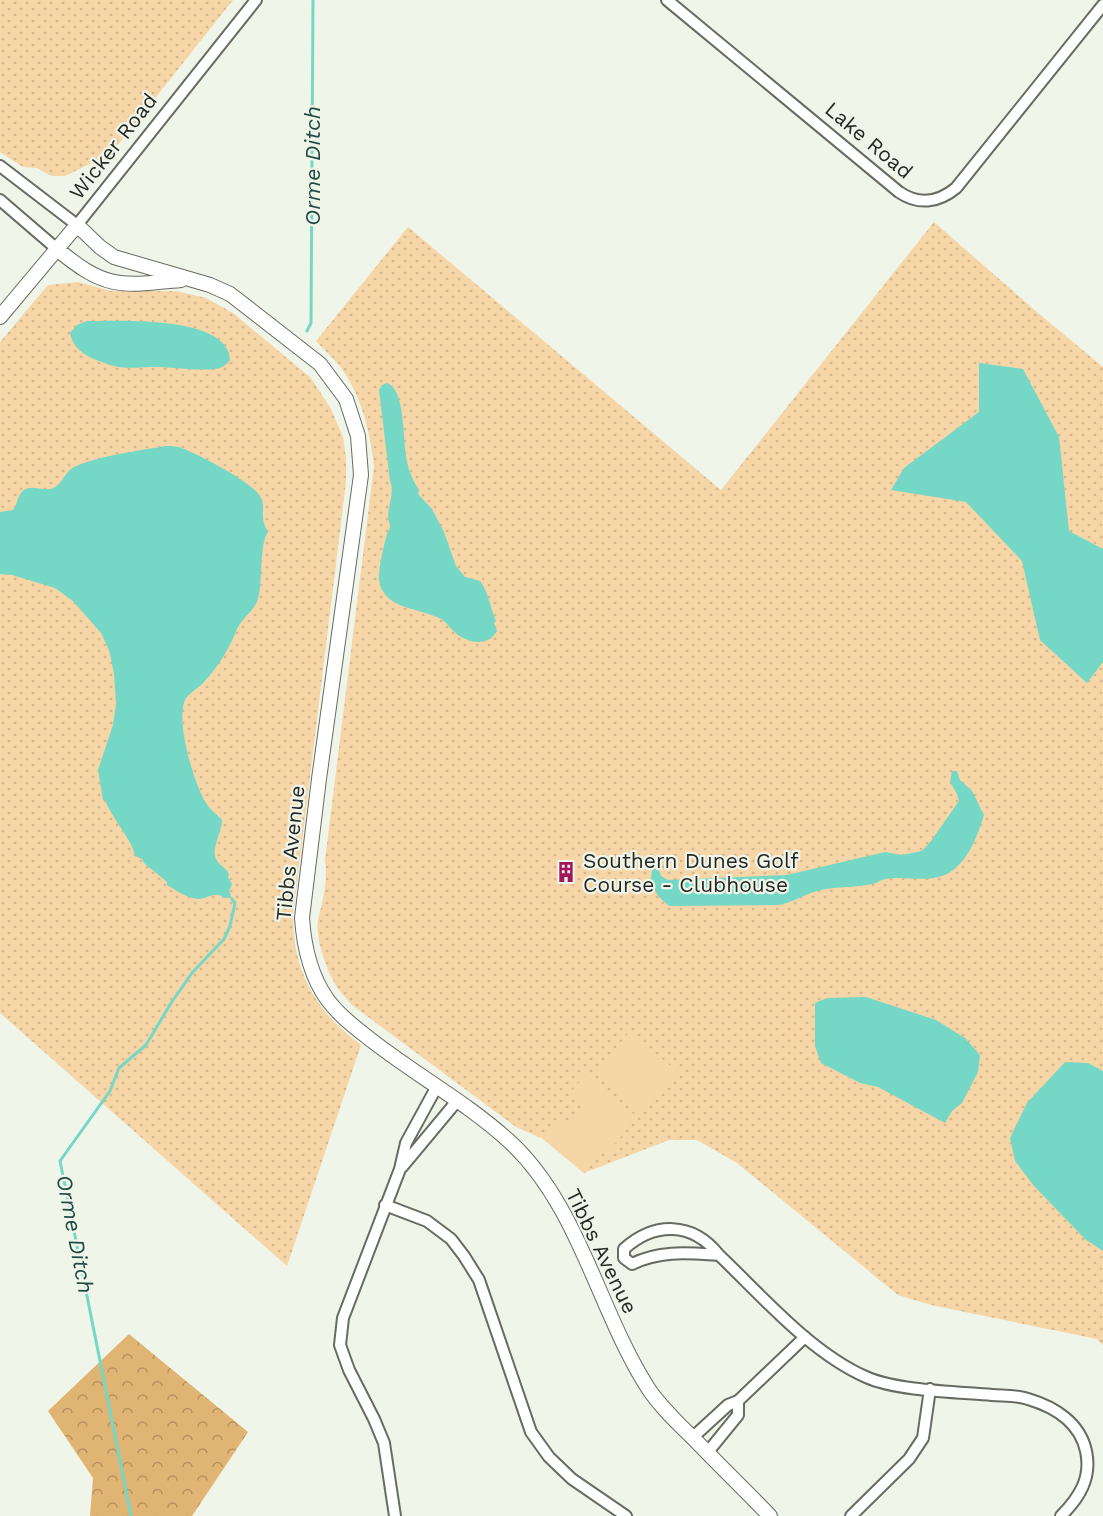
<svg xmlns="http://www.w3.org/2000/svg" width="1103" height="1516" font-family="'Work Sans',sans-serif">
	<defs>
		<pattern id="grass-dots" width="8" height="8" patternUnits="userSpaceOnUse" patternTransform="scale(1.5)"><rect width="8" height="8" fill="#f6d5a7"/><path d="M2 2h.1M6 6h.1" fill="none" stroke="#d3b78f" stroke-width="1.8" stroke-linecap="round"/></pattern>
		<pattern id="forest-crowns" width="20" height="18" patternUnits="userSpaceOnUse" patternTransform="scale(1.5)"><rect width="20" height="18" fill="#e0b473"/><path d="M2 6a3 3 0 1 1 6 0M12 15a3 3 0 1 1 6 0" fill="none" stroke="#b5925e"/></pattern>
	</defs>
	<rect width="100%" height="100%" fill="#eff5e9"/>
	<path fill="url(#grass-dots)" d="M0,0h233l-131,165 -8,-3 -29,14h-14l-14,-8 -14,-1 -23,-15z
		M934,222l104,91 65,54v978l-6,-6 -166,-34 -33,-10 -161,-132 -40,-23h-28l-85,33 -41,-34 -27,-12 -164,-122c-5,-6 -11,-12 -15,-18 -10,-15 -22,-49 -19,-67 5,-20 10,-39 7,-60l49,-394c-4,-36 -13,-72 -35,-101 -7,-8 -16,-16 -23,-24l92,-114 313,263z
		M78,282l33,9h65l30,7 27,15 78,65 20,31 12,28 3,21v24l-53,433c0,57 22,96 68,130l-74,221 -287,-253v-671l48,-57z"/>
	<path fill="url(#forest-crowns)" d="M129,1334l119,98 -56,84h-102l3,-38 -45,-67z"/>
	<path fill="#f6d5a7" d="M629,1032l48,39 -35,42 -47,-39z
		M585,1075l52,42 -31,38 -5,-3 -17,21 -41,-34 18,-23 10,8 15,-18 -15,-14z"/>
	<path fill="#75d8c7" d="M87,321c31,0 142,-6 143,39 -4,5 -8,8 -15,9 -20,2 -42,-2 -61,-2 -16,0 -32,3 -47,-3 -17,-6 -33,-12 -37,-31l7,-8z
		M979,363l44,6 36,68 10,94 34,18v113l-16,21 -47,-43 -18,-79 -56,-59 -75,-12 13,-22 75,-56z
		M387,383c18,6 16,55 19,73 2,13 6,23 13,34l-1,4 14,15 12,23 12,34 9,11 15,4c9,12 10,26 16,40l-2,2 3,8c-8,14 -23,13 -36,6 -9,-5 -14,-16 -24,-20 -21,-9 -54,-9 -58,-37 -1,-11 5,-35 8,-46 1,-3 3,-5 3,-8 0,-3 -2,-6 -2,-9 0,-13 7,-24 2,-36l-11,-91 3,-5z
		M165,446c5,0 10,0 14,1 17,6 73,35 81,49 7,11 -2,20 8,36 -9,12 -5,51 -10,67 -3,11 -16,19 -21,30 -8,20 -19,38 -34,54 -5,5 -13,10 -17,15 -12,20 8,86 20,105 4,7 11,11 16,17 0,13 -11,27 -6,39 3,7 10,8 13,15l-1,3 4,7 -3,7 3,8 -6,-2 -4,1v-2c-10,-4 -14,3 -24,3 -9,0 -23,-9 -31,-14v-3l-23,-19 -2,-4 -7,-3c-2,-15 -24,-39 -30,-56h-2l-5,-30 15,-45 3,-21 -2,-31 -5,-23 -8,-17 -28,-32 -18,-13 -43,-13 -12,-1v-62l13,-2c4,-5 4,-12 8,-17 9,-12 23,1 34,-6 8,-5 10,-15 19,-20 23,-11 65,-16 91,-21z
		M952,771h5l3,9 12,11 12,24c-7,22 -15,45 -35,58 -20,11 -43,2 -64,6 -4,1 -8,4 -13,5 -18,4 -37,2 -55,7 -14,4 -25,12 -39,14l-108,1c-13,-8 -23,-23 -17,-38l6,2 2,6 7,4 119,-5 98,-23 17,3 20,-4 9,-10 28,-40 -2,-7 -7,-12z
		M866,997l70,23 29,18 15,17 -2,17 -16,31 -10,8 -7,12 -67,-36 -18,-4 -39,-20 -6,-17v-43l12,-5z
		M1065,1062l23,1 15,8v180l-18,-12 -51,-53 -19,-25 -5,-23 17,-35z"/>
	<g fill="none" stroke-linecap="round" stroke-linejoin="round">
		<path stroke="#75d8c7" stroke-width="3" d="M307,331l4,-8 2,-323
			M131,1516l-71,-355 50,-70 9,-23 27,-23 25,-42 21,-30 32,-34 6,-13 5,-23 -3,-4"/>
		<defs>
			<path id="minor" d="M667,0l232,192c19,13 39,11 57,-4l147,-183
				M0,166l77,59 179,-225
				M0,200l57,49
				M402,1167l55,-66
				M385,1205l42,16 24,18 13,17 15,24 52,152 18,25 23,22 54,37
				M719,1255c-31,-2 -59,-5 -87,9l-8,-6v-9c30,-27 68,-28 95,6 43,41 92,98 147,122 31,14 91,15 126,18 12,1 25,0 36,4 27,8 52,24 58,52 6,27 -7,47 -25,65
				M692,1438l36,-33 10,-4 67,-64
				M707,1453l31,-38v-14
				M395,1516l-11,-73 -10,-24 -25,-49 -9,-25 3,-27 57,-149 6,-26 30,-55
				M851,1516l58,-57 14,-21 7,-49"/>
			<path id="tertiary" d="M57,249c49,41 64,37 124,31
				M0,317l77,-92 23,22 14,10 96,28 20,9 90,70 26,35 12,37 3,39 -42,304 -17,139c2,29 8,57 25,81 11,15 25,26 39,37 46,37 99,65 143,105 70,64 89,169 139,247 13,20 32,37 49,54 24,25 49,49 73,74"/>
		</defs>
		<use href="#minor" stroke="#676c62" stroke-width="14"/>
		<use href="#tertiary" stroke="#676c62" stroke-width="16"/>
		<use href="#minor" stroke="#fff" stroke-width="10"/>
		<use href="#tertiary" stroke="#fff" stroke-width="14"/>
	</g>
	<defs>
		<symbol id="building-bare" viewBox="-9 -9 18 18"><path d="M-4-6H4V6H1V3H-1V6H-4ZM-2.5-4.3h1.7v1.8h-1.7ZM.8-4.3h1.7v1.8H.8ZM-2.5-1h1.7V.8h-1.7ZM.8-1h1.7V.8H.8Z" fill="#a2145b" stroke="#eff5e9" stroke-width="2.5" paint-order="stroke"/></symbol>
	</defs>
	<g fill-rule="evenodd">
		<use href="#building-bare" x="551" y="857" width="30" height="30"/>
	</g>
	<g text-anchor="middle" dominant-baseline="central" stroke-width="4.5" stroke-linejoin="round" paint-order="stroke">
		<g font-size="21" fill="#252723" stroke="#eff5e9">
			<text transform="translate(869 140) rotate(40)">Lake Road</text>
			<text transform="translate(113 146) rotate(-52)">Wicker Road</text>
			<text transform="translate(290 853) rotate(-84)">Tibbs Avenue</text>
			<text transform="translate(602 1251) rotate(64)">Tibbs Avenue</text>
		</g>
		<g font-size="21" fill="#252723" stroke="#eff5e9" text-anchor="start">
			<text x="583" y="860">Southern Dunes Golf<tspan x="583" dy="24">Course - Clubhouse</tspan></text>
		</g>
		<g font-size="22" font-style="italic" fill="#1f4b44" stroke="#eff5e9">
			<text transform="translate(312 166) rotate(-90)">Orme Ditch</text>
			<text transform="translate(75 1234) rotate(79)">Orme Ditch</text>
		</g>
	</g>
</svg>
